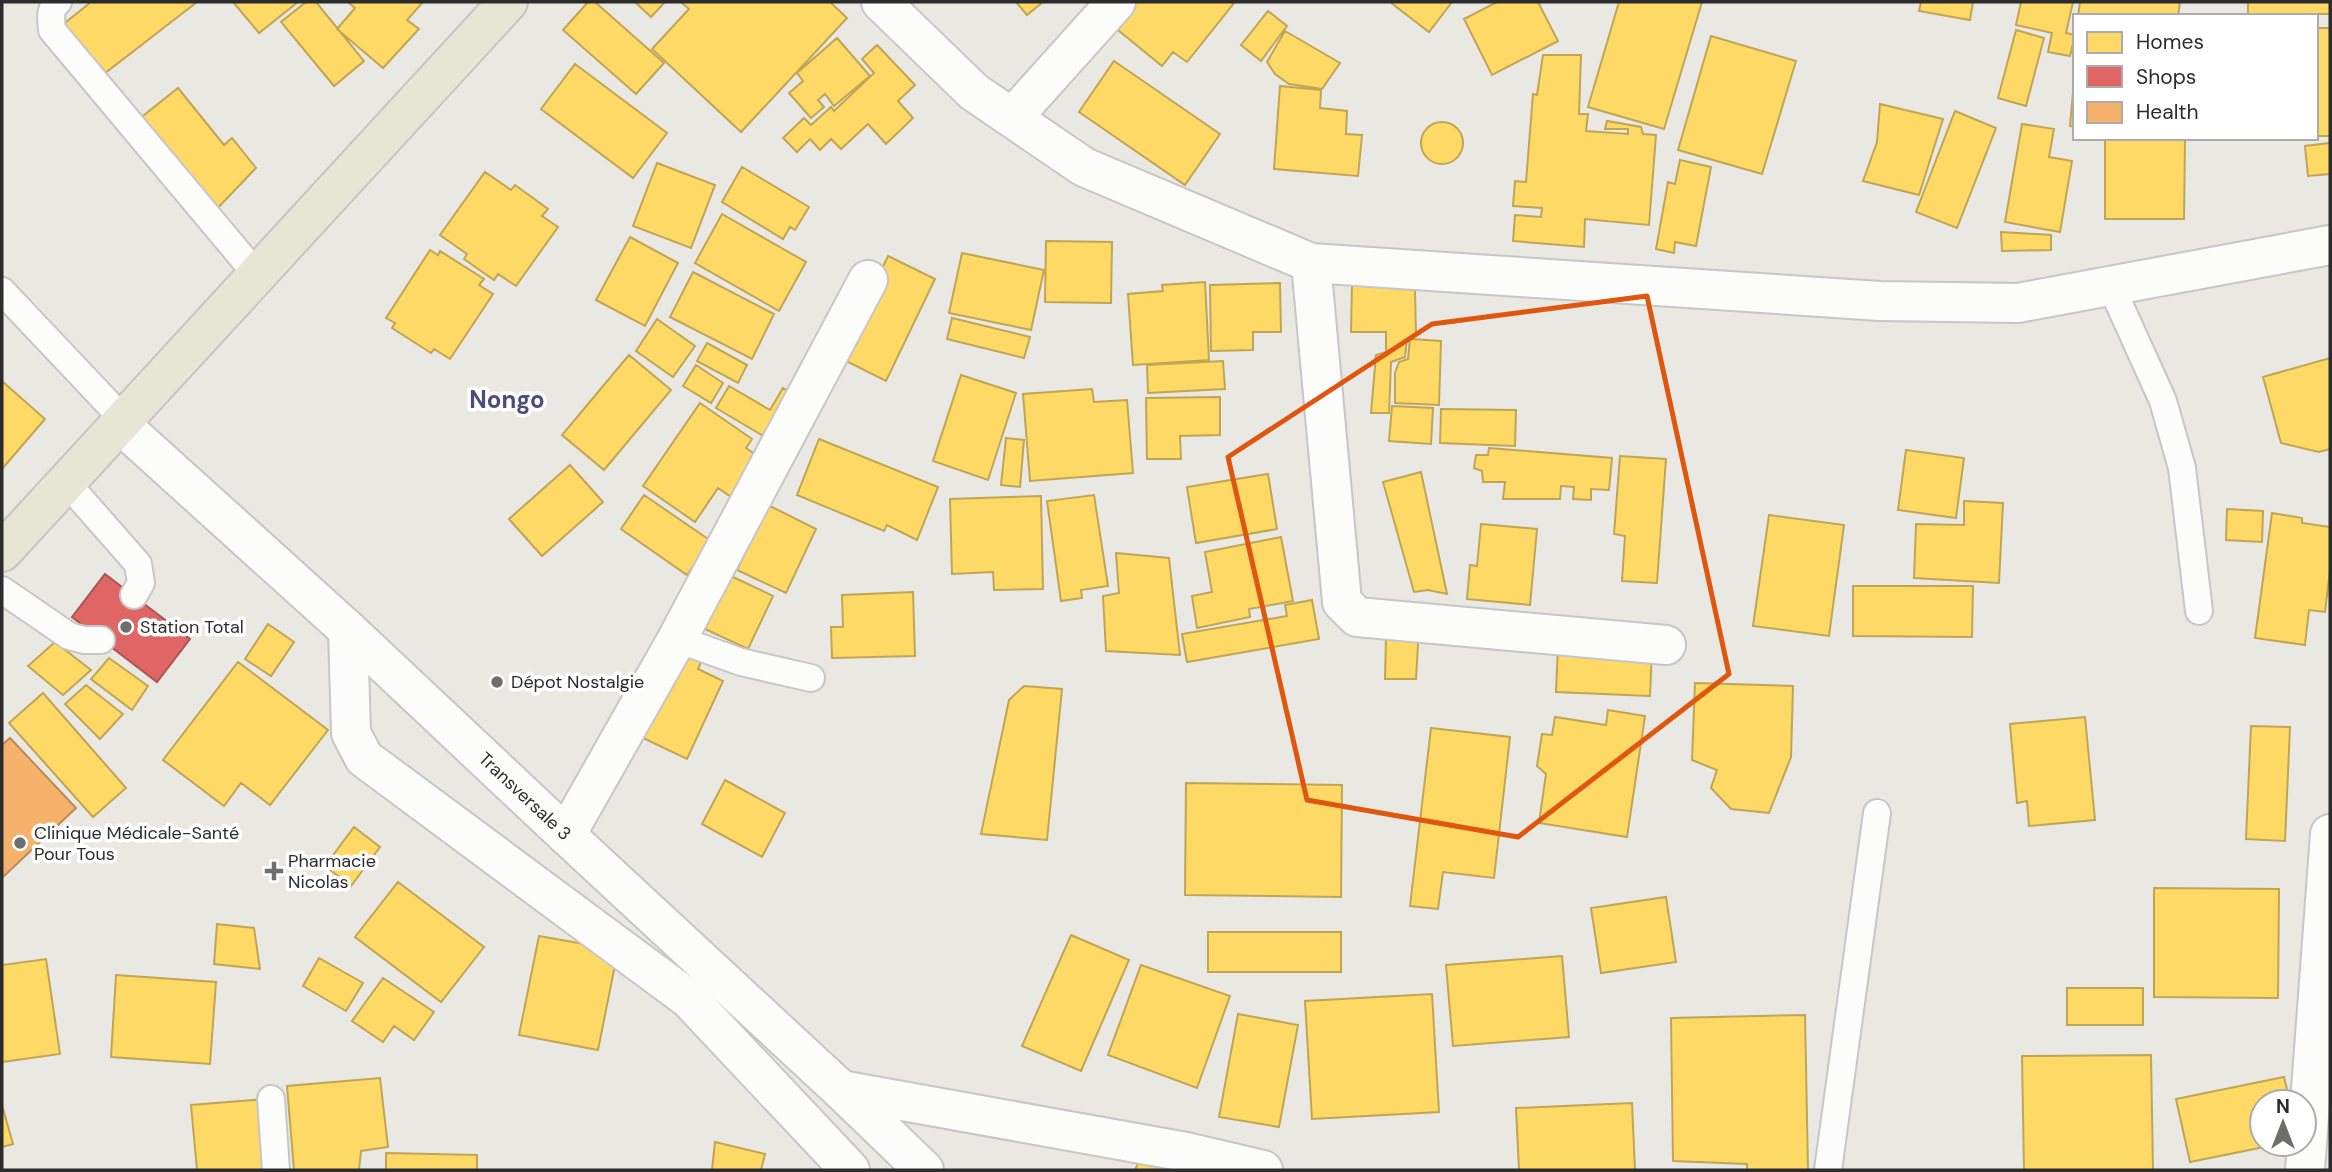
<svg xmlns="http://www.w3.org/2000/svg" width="2332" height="1172" font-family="'DM Sans',sans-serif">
	<rect width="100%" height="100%" fill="#eae8e2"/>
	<path fill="#ffd966" stroke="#c0a555" stroke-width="2" d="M91,2h106l-97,75 -40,-50z
		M233,2h65l-39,31z
		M306,2h10l48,59 -30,25 -53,-64z
		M351,2h72l-16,18 12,9 -36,39 -46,-39 18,-21 -6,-5z
		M588,2h7l69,61 -28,31 -73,-64z
		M635,2h30l-14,15z
		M683,2h147l17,16 -106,114 -89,-83 37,-40 -7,-6z
		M1016,2h27l-16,13z
		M1127,2h105l2,1 -47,59 -14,-10 -11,14 -44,-36 12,-16z
		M1390,2h62l-23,30z
		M1497,2h41l20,39 -66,34 -28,-56z
		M1619,2h83l-38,127 -76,-22z
		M1921,2h52l-3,18 -51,-9z
		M2021,2h52l-7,31 9,2 -5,21 -22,-4 4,-19 -36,-8z
		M2080,2h100l-2,14h-100z
		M2248,2h82v12h-82z
		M1268,11l19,15 -26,35 -20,-16z
		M2316,28h14v108h-14z
		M2016,30l28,8 -18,68 -28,-8z
		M1285,31l55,32 -18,26 -33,-5 -14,-10 -8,-12z
		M1711,36l85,25 -34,113 -84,-24z
		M837,38l33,38 -36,30 -9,-12 -7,6 6,7 -13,11 -22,-25 14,-12 -6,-8z
		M877,45l38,40 -17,16 15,17 -27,26 -18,-20 -27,25 -10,-10 -11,11 -10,-11 -13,13 -14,-14 21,-20 7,7 20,-18 3,4 40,-38 -12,-14z
		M1543,55h38l-2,59h9l-2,17 42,3v-5h-23l2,-8 34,6 2,7 13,1 -7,90 -64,-6 -1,28 -71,-6 2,-26 26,2 1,-9 -29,-2 2,-25 11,1 7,-88 4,1z
		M1114,61l106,73 -35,51 -106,-73z
		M575,64l92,69 -34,45 -92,-69z
		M2075,70v57l-5,-1z
		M1280,86l41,4 -1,18 27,3 -1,23 16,1 -4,41 -84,-7z
		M178,88l46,57 8,-7 24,30 -42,44 -76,-92z
		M1880,104l63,15 -24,76 -56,-14 14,-39z
		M1955,111l41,17 -39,100 -41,-16z
		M1421 143a21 21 0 1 1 42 0a21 21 0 1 1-42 0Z
		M2022,124l32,5 -5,28 23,4 -12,71 -55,-10z
		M2105,138h80l-1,81h-79z
		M2330,143v31l-22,2 -3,-30z
		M1680,160l31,7 -15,79 -21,-4 -1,11 -18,-4 12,-67 7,2z
		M657,163l58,22 -24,63 -58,-22z
		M742,167l67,40 -14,23 -5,-3 -7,12 -61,-37z
		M485,172l26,18 4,-5 33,24 -6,7 16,11 -42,59 -18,-12 -4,6 -30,-21 3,-5 -27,-19z
		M722,214l84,48 -27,49 -84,-48z
		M2001,232l50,3v15l-49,1z
		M630,237l48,26 -33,63 -49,-26z
		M1046,241l66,1 -1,61 -66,-1z
		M430,250l8,5 2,-4 44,28 -5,6 14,9 -43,65 -16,-10 -3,4 -39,-25 3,-5 -9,-5z
		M962,253l82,17 -13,60 -82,-17z
		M888,256l47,23 -49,102 -42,-21 9,-31z
		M693,272l81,42 -22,45 -82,-42z
		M1205,282l4,78 -76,5 -5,-71 35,-3 -1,-6z
		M1280,283l1,49h-28v18l-42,1 -1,-66z
		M1352,284l63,6 1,46 -9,2 -2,19 -14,5 -2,51h-18l5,-58 10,-3v-20h-35z
		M952,318l78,19 -6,21 -77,-19z
		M657,319l38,27 -22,31 -37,-26z
		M1410,339l31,2 -2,64 -44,-2v-30l4,-11 9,-3z
		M707,343l40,22 -9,18 -41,-22z
		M629,355l42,35 -67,80 -42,-35z
		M2330,358v91l-11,3 -38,-9 -18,-66z
		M1223,361l2,28 -77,4 -1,-28z
		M696,365l27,18 -12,20 -28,-17z
		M961,375l55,18 -28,87 -55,-19z
		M3,382l42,37 -43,50v-86z
		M729,386l41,24 13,-22 14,9 -27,43 -54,-32z
		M1092,389l2,13 33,-2 6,73 -103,8 -7,-87z
		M1220,397v38l-40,1 1,23h-34l-1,-61z
		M700,403l52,36 -6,9 16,11 -28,40 -16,-11 -23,34 -52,-36z
		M1392,406l41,2 -2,36 -42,-3z
		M1441,409l75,1 -1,36 -75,-3z
		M1006,438l18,2 -4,47 -19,-2z
		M819,439l119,48 -21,53 -30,-15 -3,6 -87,-36z
		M1489,448l123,10 -3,32 -18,-1v11l-18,-1 1,-12 -13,-1 -1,13h-57l2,-17h-22l-1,-11 -8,-3 2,-13h12z
		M1906,450l58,8 -8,60 -58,-8z
		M1620,456l46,3 -9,124 -35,-2 3,-45 -11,-2z
		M570,465l33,37 -61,54 -33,-37z
		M1421,472l26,122 -19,-4 -14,2 -31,-110z
		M1268,474l9,55 -81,14 -9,-56z
		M644,495l67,46 -24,34 -66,-46z
		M1094,495l14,91 -27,4 1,8 -21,3 -14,-100z
		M1041,496l2,93 -49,1 -1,-18 -41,2 -2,-75z
		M1964,501l39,2 -4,80 -85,-5 2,-54 48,1z
		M768,505l48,24 -30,64 -49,-23z
		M2227,509l36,2 -1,31 -36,-2z
		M2272,513l30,5v5l28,4v43l-5,42 -16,-2 -4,35 -50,-7z
		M1769,515l75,10 -15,111 -76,-10z
		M1481,524l56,5 -7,76 -63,-6 3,-34 7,1z
		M1281,537l12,64 -44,8 1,8 -53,11 -5,-32 20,-4 -7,-40z
		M1116,553l53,5 11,97 -74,-4 -3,-55 16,-3z
		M731,576l42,20 -25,53 -43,-20z
		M1853,586h120l-1,51 -119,-1z
		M913,592l2,64 -83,2 -1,-31h12l-1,-32z
		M1312,600l7,39 -132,23 -5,-28 105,-18 -2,-11z
		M268,624l26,18 -23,34 -26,-17z
		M1419,627l-3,52h-31l1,-42z
		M55,642l36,28 -28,25 -35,-29z
		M1558,645l94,5 -2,46 -94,-4z
		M684,651l18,9 -4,9 25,12 -36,78 -44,-21z
		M109,658l39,28 -16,24 -41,-31z
		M238,662l90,68 -58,75 -29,-22 -17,23 -61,-46z
		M1695,683l98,3 -2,71 -22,56 -38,-4 -20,-21 6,-18 -25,-10z
		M86,685l37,29 -23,25 -35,-35z
		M1024,686l38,3 -15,151 -66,-6 28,-134z
		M43,693l83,95 -33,29 -84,-94z
		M1608,710l37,6 -18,121 -88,-14 7,-49 -9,-8 5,-32 10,1 3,-18 51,8z
		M2085,717l10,103 -66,6 -2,-25 -10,2 -7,-79z
		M2251,726l39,1 -5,114 -39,-2z
		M1431,728l79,9 -16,141 -51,-6 -5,37 -28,-3z
		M725,780l60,33 -23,44 -60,-33z
		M1186,783l156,2 -1,112 -156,-2z
		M354,827l26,20 -29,39 -26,-20z
		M398,882l86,65 -43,55 -86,-65z
		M2154,888l125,1 -1,109 -124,-1z
		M1666,897l10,65 -75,11 -10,-65z
		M217,924l37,4 6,41 -46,-5z
		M1208,932h133v40h-133z
		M1071,935l58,25 -48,111 -59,-25z
		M539,936l79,14 -20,100 -79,-15z
		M1562,956l7,81 -116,9 -7,-81z
		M319,958l44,25 -17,28 -43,-25z
		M46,959l14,95 -58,8v-97z
		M1141,965l89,31 -33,92 -89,-33z
		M116,975l100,7 -6,82 -99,-7z
		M383,978l51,34 -20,28 -20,-14 -11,16 -31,-21z
		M2067,988h76v37h-76z
		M1432,994l7,118 -127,7 -7,-118z
		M1238,1014l60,11 -19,102 -60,-10z
		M1805,1015l3,155h-61v-6l-74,-3 -2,-143z
		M2151,1055l2,115h-129l-2,-114z
		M2284,1077l6,25h-28v42h17l-89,18 -14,-63z
		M380,1078l8,69 -27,4 -2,19h-65l-7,-84z
		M265,1099l6,71h-74l-6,-65z
		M1632,1103l3,67h-116l-3,-62z
		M2,1105l11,39 -11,3z
		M715,1142l50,12 -4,16h-49z
		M1143,1152l47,18h-55z
		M386,1153l91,2v15h-91z"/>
	<path fill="#e06666" stroke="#a55" stroke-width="2" d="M105,574l85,65 -33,43 -85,-65z"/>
	<path fill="#f6b26b" stroke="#b98a58" stroke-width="2" d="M10,738l66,70 -74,70v-133z"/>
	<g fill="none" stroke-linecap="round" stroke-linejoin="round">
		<defs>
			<path id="lane" d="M58,2c-9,7 -7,17 -6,28l205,245
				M2111,286l52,115 19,67 17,143
				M2,291l122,129
				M66,482l72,82 3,19 -7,12
				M2,590l67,46 15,4h17
				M677,639l64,23 70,16
				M271,1099l5,71
				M1828,1170l49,-357"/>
			<path id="street" d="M881,2l93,90 110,75 227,96 569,38 138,2 312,-58
				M1012,118l104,-116
				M1311,263l31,339 15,15 309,28
				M348,630l3,103 13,25 325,241 161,171
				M566,835l111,-196 191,-359
				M841,1090l345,62 77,18
				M2305,1170l25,-336"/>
			<g id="secondary">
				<path id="s1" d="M120,424l228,206 218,205 275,255 83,80"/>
			</g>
			<path id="primary" d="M2,552l506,-550"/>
		</defs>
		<use href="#lane" stroke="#c7c6c7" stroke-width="30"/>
		<use href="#street" stroke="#c7c6c7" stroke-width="42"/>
		<use href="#secondary" stroke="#c7c6c7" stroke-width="42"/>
		<use href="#primary" stroke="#c6c5c2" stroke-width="42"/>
		<use href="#lane" stroke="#fcfcfb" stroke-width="26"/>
		<use href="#street" stroke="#fcfcfb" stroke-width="38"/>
		<use href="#secondary" stroke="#fcfcfb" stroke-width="38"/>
		<use href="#primary" stroke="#e7e5d4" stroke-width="38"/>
	</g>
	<path fill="none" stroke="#df570e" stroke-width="5" stroke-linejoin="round" d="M1647,296l82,378 -211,163 -211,-37 -79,-343 204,-133z"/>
	<g fill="#6e6e6c" stroke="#fff" stroke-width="2.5">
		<circle cx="126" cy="627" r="7"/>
		<circle cx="497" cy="682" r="7"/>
		<circle cx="20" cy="843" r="7"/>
		<path d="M270.5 860.5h7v7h7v7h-7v7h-7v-7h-7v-7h7z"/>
	</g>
	<g text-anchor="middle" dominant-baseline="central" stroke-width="7" stroke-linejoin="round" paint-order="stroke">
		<g font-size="18" fill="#2c2c2c" stroke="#fff" text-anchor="start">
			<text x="140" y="627">Station Total</text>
			<text x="511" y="682">Dépot Nostalgie</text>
			<text x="34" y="833">Clinique Médicale-Santé<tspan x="34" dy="21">Pour Tous</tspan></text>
			<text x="288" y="861">Pharmacie<tspan x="288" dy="21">Nicolas</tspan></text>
		</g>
		<g font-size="18" fill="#2c2c2c" stroke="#fff">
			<text stroke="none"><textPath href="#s1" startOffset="550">Transversale 3</textPath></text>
		</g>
		<g font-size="24" font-weight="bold" fill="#4a4d7e" stroke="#fff">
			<text x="507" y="399">Nongo</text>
		</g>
	</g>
	<rect width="2332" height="1172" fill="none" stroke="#2c2c2c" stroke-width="7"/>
	<rect x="2073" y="14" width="245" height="126" fill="#ffffff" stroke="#ababab" stroke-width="2"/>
	<rect x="2087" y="32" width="35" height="21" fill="#ffd966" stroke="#ababab" stroke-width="2"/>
	<text x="2136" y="49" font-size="21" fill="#2c2c2c">Homes</text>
	<rect x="2087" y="66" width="35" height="21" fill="#e06666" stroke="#ababab" stroke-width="2"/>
	<text x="2136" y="84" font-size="21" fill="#2c2c2c">Shops</text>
	<rect x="2087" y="102" width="35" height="21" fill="#f6b26b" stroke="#ababab" stroke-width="2"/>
	<text x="2136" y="119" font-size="21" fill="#2c2c2c">Health</text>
	<g transform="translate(2283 1123)"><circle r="33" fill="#ffffff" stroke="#ababab" stroke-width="2"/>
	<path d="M0-5L12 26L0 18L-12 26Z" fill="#6e6e6c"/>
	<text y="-10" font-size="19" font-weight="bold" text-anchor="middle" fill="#2c2c2c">N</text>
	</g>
</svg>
